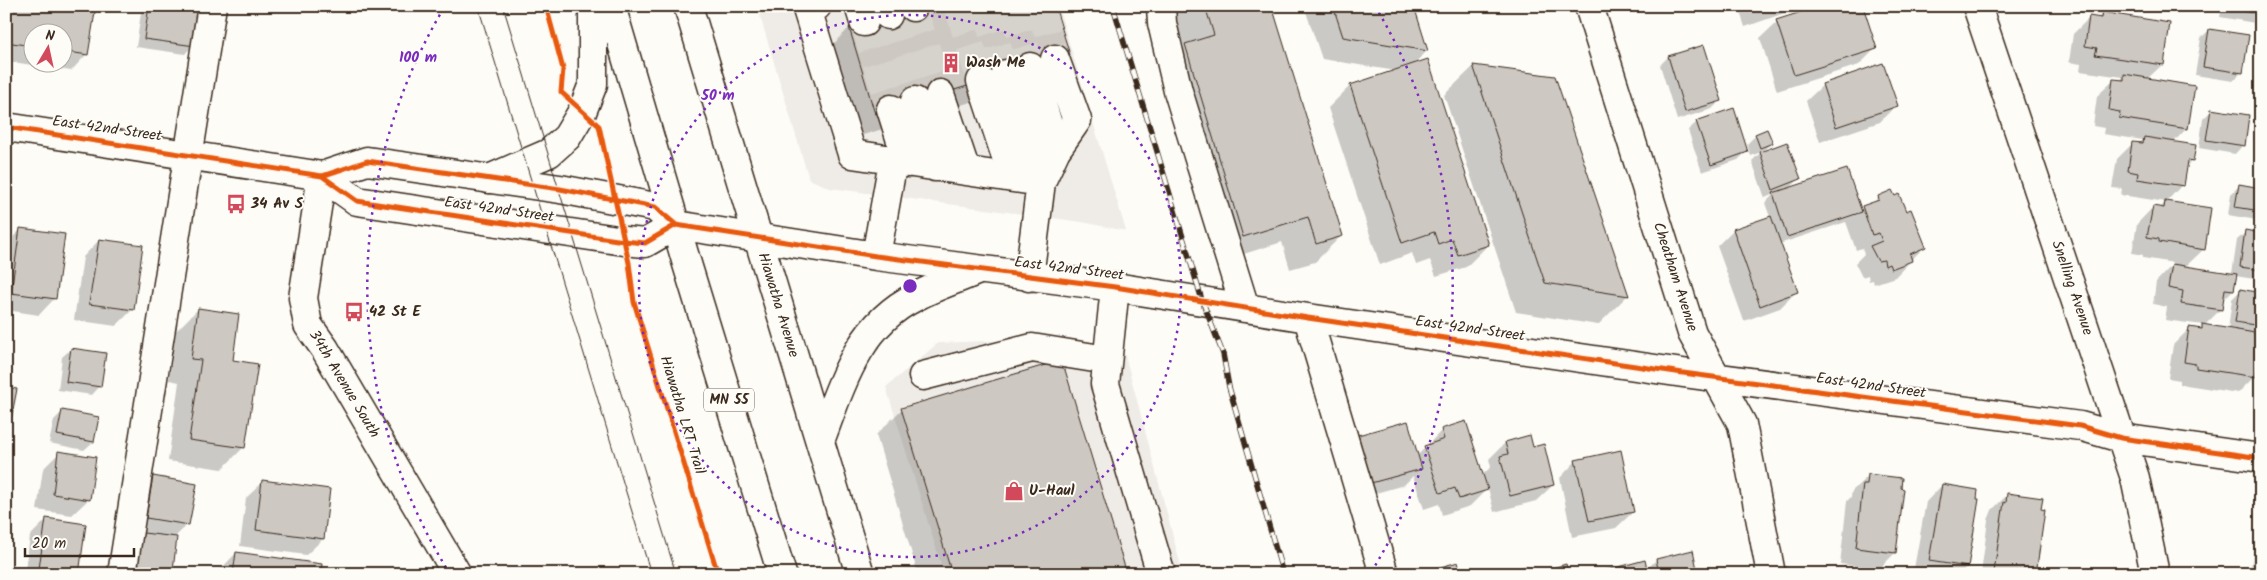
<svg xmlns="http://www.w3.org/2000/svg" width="2267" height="580" font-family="Kalam,sans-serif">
	<rect width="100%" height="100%" fill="#fdfcf7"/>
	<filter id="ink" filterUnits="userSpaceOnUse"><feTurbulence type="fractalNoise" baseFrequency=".02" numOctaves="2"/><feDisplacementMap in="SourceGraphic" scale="10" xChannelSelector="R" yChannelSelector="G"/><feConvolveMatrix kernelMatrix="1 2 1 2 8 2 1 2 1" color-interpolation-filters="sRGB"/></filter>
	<g filter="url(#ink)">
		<path fill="#efece7" d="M757,6h301l68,225 -44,-9 -252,-34 -21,-9z
			M1035,339l90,16 58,219h-239l-58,-187 52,-44z"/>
		<path fill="#0003" fill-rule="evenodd" d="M6,6h88l-7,48 -16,17 -65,-10zM32,32h30v30h-30z
			M147,6h16l30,39 -8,9 -49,-7 5,-34z
			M1172,6h99l70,230 -26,26 -25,7 -8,-27 -64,20 -58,-191 24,-24z
			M1304,6h109l14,45 -15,15 76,179 -22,22 -30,9 -6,-16 -14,5 -4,-12 -32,12 -52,-157 22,-22 46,-15 -74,-12z
			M1738,6h66l-59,21z
			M2058,6h56l-8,8 57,50 -16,15 40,49 -14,15 19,18 -7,7 -3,17 -16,17 38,47 -19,18 47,7 5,-34 9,-8 15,2v46l-26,-4 -2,14 -11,11 -1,8 -17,17 24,4 4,-31 8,-8 21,3v43l-7,40 -16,16 -58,-9v-4l-12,-2 5,-33 17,-17 9,2 4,-5 -38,-5 2,-13 -14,-3 3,-22 18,-19 -31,-5v-3l-11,-2 5,-29 16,-17 6,1 7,-6 -45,-7 1,-6 -10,-1 5,-29 16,-16 6,1 4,-4 -40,-6 1,-6 -11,-2 4,-30 17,-16 6,1 3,-4 -43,-6 1,-7 -12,-2 4,-28 16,-16 8,1 4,-4 -43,-7z
			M2222,6h39v11l-6,6 -35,-6z
			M1777,22l99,26 -17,17 -82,26 -17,-53z
			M849,28l194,52 -193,59 -26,-85z
			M2209,30l33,42 -9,9 -38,-6 6,-37z
			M1703,46l17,55 -8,8 -35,11 -17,-55 8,-8z
			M1474,66l154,229 -30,30 -82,-13 -72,-217z
			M1823,85l73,20 -16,17 -60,20 -14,-41z
			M2212,110l31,35 -8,9 -36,-6 4,-29z
			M1697,122l50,29 -9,9 -36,12 -14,-42z
			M1756,135l15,8 -9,9 37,27 -10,10 70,21 13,-6 7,-7 45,50 -29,30 -21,7 -1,-4 -4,1 -1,-6 -6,2 -7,-14 9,-9 -2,-6 -6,2 -10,-28 -67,22 17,48 -16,16 -36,13 -27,-75 16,-16 37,-13 -5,-14 9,-9 -9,4 -13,-37 9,-9 -10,4 -4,-12z
			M2239,186l22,3v27l-4,4 -29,-5 3,-21z
			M20,230l35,68 -16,17 -33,-5v-66z
			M99,240l34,69 -17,17 -42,-6 9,-63z
			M198,309l33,52 13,86 -22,22 -54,-8 11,-79 -10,-2 7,-49z
			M71,349l29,37 -8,9 -34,-5 4,-33z
			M902,409l224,165h-208l-42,-139z
			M62,412l31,30 -9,8 -35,-7 5,-23z
			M1442,430l40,45 9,-8 -2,-8 16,-16 27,5 21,37 -17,16 -42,11 -6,-24 -18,18 -28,9 -3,-11 -15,5 -11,-33 -9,9 -49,14 -13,-46 17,-16 58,19z
			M59,453l30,46 -17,16 -35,-5 6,-41z
			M1576,461l57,51 -17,16 -44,9 -12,-59z
			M1869,475l26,78 -16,16 -39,-5 7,-63 4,-4 1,-6z
			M154,477l34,47 -14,14 -2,32 -5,4h-38l8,-80z
			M263,482l60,57 -17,16 -66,-9 6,-48z
			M1942,485l25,81 -7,8h-47l13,-72z
			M2008,494l26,80h-53l7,-54 4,-10z
			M46,520l32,54h-53l5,-38z
			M2261,542v32h-11l4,-26z
			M1692,552l5,22h-100l49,-4 10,-10z
			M236,553l84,21h-101l1,-4z"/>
		<path fill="#cdc8c2" stroke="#3b2a1e" d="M7,6h89l-8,49 -26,-4v-19h-30v14l-26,-4z
			M149,6h22l29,5 -5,35 -51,-7z
			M916,6h139l15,49 -195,59 -26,-87z
			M1205,6h67l71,230 -27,8 -8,-27 -65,20 -58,-193 29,-9z
			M1333,6h81l14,45 -85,-14z
			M1759,6h17l-15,5z
			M1820,6h43l14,43 -83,26 -18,-55z
			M2229,6h32v8l-33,-5z
			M2102,12l68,11 -6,42 -69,-10 2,-7 -12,-2 4,-30 12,2z
			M2209,29l40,6 -6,38 -40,-6z
			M1704,45l18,56 -37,11 -17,-56z
			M1428,59l61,186 -31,10 -6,-16 -14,5 -4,-12 -32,11 -52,-158z
			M1883,63l15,43 -62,21 -14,-43z
			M1473,65l82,11 74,220 -84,-13z
			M2124,74l71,12 -7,43 -69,-11 1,-6 -11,-2 4,-31 11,1z
			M1734,108l14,44 -37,13 -15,-44z
			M2211,109l38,6 -4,31 -39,-6z
			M1767,129l6,14 -13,5 -5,-14z
			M2144,137l52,8 -3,17 -5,-1 -4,25 -47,-7 1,-6 -10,-2 4,-29 11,1z
			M1787,142l14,37 -28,11 -13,-38z
			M1847,169l15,43 -75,25 -14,-44z
			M2239,184l22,4v23l-26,-4z
			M1892,190l3,6 4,-2 7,17 5,-2 15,38 -16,7 2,7 -21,8 -2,-5 -4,2 -1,-6 -6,1 -8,-15 12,-5 -3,-8 -7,2 -10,-29 17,-6 -1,-4z
			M2165,201l46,7 -6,42 -46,-8v-3l-12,-2 6,-31 11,2z
			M1771,216l27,76 -38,14 -27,-77z
			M20,228l45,6 -9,65 -45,-6z
			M2245,230l16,3v37l-21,-3z
			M99,239l44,6 -9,65 -45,-6z
			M2172,264l65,10 -3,16 -9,-1 -3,21 -41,-6 2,-13 -15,-3z
			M2240,289l21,4v33l-26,-4z
			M198,308l41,6 -6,46 25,4 -13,84 -56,-8 12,-80 -10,-1z
			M2202,324l59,10 -5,43 -60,-9v-4l-12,-2 5,-35 13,2z
			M71,348l35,5 -5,34 -35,-5z
			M1062,360l65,214h-175l-51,-166z
			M6,387l11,2 -9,46 -2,-1z
			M62,410l37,7 -5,25 -37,-7z
			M1408,421l14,48 -51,14 -13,-48z
			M1466,421l22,69 -29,9 -4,-11 -15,5 -16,-47 20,-7 -3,-10z
			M1530,435l3,12 11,-3 10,41 -44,11 -10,-40 8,-2 -3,-12z
			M1621,450l13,62 -45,9 -14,-61z
			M58,451l38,6 -6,43 -37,-6z
			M1868,474l34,4 -1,10 3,1 -8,64 -40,-5 7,-64h4z
			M153,476l44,8 -8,41 -43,-7z
			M262,480l68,9 -6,50 -68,-9z
			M1942,484l36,6 -1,9h2l-11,68 -39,-6z
			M2007,493l36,5 -2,11 4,1 -9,64 -42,-2 10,-70 2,1z
			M46,518l40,6 -7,50 -40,-5z
			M135,532l42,5 -4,33 -42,-5z
			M1693,550l5,24h-39l-3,-15z
			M236,552l86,12 -1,10h-88z
			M1645,560l3,14h-52v-1z
			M1458,562l3,12h-45z
			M1566,564l3,10h-37z
			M1526,566l2,8h-29z"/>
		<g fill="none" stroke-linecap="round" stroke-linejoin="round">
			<path stroke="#d6d2cc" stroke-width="28" stroke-dasharray="28 14" stroke-linecap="butt" d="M958,6l23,75
				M984,6l22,68
				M1012,6l18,61
				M1040,6l15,53
				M913,7l27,87
				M888,15l27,86
				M864,22l27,87"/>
			<defs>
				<path id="minor" d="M817,6l-10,3 45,145 189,28
					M859,6l5,16
					M886,6l2,9
					M913,6v1
					M1161,6l1,17 16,68 67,217
					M1589,6l103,327 50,91 29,150
					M1977,6l158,472 20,96
					M1030,67l26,83
					M1006,74l35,108
					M981,81l32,97
					M940,94l26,77
					M915,101l20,66
					M891,109l17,54
					M6,127l316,49 45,-15 193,28 95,18 21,18 200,31 239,31 193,31 375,55 397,53 41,12 140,20
					M322,176l-19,122 5,27 17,24 132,225
					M322,176l35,25 267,40 21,2 31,-18
					M876,256l17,-95
					M1029,277l12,-95 15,-32 21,-30 -22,-61
					M1115,287l-10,97 56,190
					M1308,318l76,256
					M923,376l109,-28 75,12
					M122,574l90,-568"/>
				<path id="highway" d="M611,6l76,258 95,310
					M688,6l172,568
					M489,179l60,-26 18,-16 15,-25 11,-28v-78
					M820,441c21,-55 38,-116 95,-144 20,-11 43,-18 64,-27"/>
			</defs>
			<use href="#minor" stroke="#3b2a1e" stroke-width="31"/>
			<use href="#highway" stroke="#3b2a1e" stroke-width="31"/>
			<use href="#minor" stroke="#fdfcf7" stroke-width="28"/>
			<use href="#highway" stroke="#fdfcf7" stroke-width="28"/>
			<path stroke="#3b2a1e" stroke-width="1" d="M478,6l173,568
				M503,6l173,568"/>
			<defs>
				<path id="rail" d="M1113,6l89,294 21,54 6,33 54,187"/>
			</defs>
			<use href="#rail" stroke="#3b2a1e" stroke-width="5.5"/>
			<use href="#rail" stroke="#fdfcf7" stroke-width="4" stroke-dasharray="11" stroke-linecap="butt"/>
			<defs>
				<path id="cycleway" d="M546,6l17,63 -2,23 38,34 30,137 5,39 84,272
					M6,127l316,49 45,-15 193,28 95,18 21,18 200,31 239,31 193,31 375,55 397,53 41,12 140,20
					M322,176l35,25 267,40 21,2 31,-18"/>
			</defs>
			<use href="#cycleway" stroke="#fdfcf7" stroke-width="8"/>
			<use href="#cycleway" stroke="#e8590c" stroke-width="5"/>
		</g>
	</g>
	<g fill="none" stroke="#7b2cbf" stroke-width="2.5" stroke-dasharray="2.5 5">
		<circle cx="910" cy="286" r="271"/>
		<path d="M450 574A543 543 0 0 1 445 6M1375 6A543 543 0 0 1 1370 574"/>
	</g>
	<defs>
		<symbol id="building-bare" viewBox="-9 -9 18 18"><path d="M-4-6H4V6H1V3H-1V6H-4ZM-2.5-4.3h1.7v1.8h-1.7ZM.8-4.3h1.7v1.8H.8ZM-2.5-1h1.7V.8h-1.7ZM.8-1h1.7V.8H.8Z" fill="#d1495b" stroke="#fdfcf7" stroke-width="2.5" paint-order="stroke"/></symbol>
		<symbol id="bus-bare" viewBox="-9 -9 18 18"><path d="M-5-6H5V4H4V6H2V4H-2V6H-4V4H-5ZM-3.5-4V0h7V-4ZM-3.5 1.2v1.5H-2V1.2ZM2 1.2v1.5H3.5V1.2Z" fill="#d1495b" stroke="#fdfcf7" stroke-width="2.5" paint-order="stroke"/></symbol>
		<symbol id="shop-bare" viewBox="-9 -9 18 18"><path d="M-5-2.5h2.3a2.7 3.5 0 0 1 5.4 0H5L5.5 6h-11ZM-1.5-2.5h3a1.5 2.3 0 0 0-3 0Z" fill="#d1495b" stroke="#fdfcf7" stroke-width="2.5" paint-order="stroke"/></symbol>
	</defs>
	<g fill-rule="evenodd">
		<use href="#building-bare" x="937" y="49" width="28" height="28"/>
		<use href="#bus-bare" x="222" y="190" width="28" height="28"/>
		<use href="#bus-bare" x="340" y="298" width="28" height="28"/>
		<use href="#shop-bare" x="1000" y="477" width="28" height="28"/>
	</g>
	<g text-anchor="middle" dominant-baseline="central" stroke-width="4" stroke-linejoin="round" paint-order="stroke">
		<rect fill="#fdfcf7" stroke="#75695f" stroke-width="1" x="704" y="388.5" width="50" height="23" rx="4"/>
		<g font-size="14" font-weight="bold" fill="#3b2a1e">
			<text x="729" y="400">MN 55</text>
		</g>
		<g font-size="15" font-weight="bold" fill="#3b2a1e" stroke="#fdfcf7" text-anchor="start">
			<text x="966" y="63">Wash Me</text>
			<text x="251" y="204">34 Av S</text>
			<text x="369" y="312">42 St E</text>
			<text x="1029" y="491">U-Haul</text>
		</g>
		<g font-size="15" fill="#3b2a1e" stroke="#fdfcf7">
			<text transform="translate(107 129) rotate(8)">East 42nd Street</text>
			<text transform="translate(499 210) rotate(8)">East 42nd Street</text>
			<text transform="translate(1069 269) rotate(7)">East 42nd Street</text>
			<text transform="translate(1675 277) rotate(72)">Cheatham Avenue</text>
			<text transform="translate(2072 288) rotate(71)">Snelling Avenue</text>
			<text transform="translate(778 305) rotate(73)">Hiawatha Avenue</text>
			<text transform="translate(1470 329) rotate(8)">East 42nd Street</text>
			<text transform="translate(344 384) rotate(59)">34th Avenue South</text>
			<text transform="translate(1871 386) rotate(8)">East 42nd Street</text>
			<text transform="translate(682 415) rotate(73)">Hiawatha LRT Trail</text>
		</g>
	</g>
	<circle cx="910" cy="286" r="8" fill="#7b2cbf" stroke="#fdfcf7" stroke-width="2.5"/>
	<g font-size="15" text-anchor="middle" font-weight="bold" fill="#7b2cbf" stroke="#fdfcf7" stroke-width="4" stroke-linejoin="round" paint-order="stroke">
		<text x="418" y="62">100 m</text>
		<text x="718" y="100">50 m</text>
	</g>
	<rect width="2267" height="580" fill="none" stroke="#fdfcf7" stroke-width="25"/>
	<rect x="12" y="12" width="2242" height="555" fill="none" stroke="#3b2a1e" stroke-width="2" filter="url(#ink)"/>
	<g transform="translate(48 48) rotate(9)"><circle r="24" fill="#fdfcf7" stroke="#afa8a0"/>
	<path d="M0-4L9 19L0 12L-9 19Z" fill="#d1495b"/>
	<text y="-8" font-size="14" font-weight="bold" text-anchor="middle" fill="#3b2a1e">N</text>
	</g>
	<path d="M25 548v8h109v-8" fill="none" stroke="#3b2a1e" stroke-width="2.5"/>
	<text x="32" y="548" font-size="15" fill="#3b2a1e" stroke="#fdfcf7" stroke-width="4" paint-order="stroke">20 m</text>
</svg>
